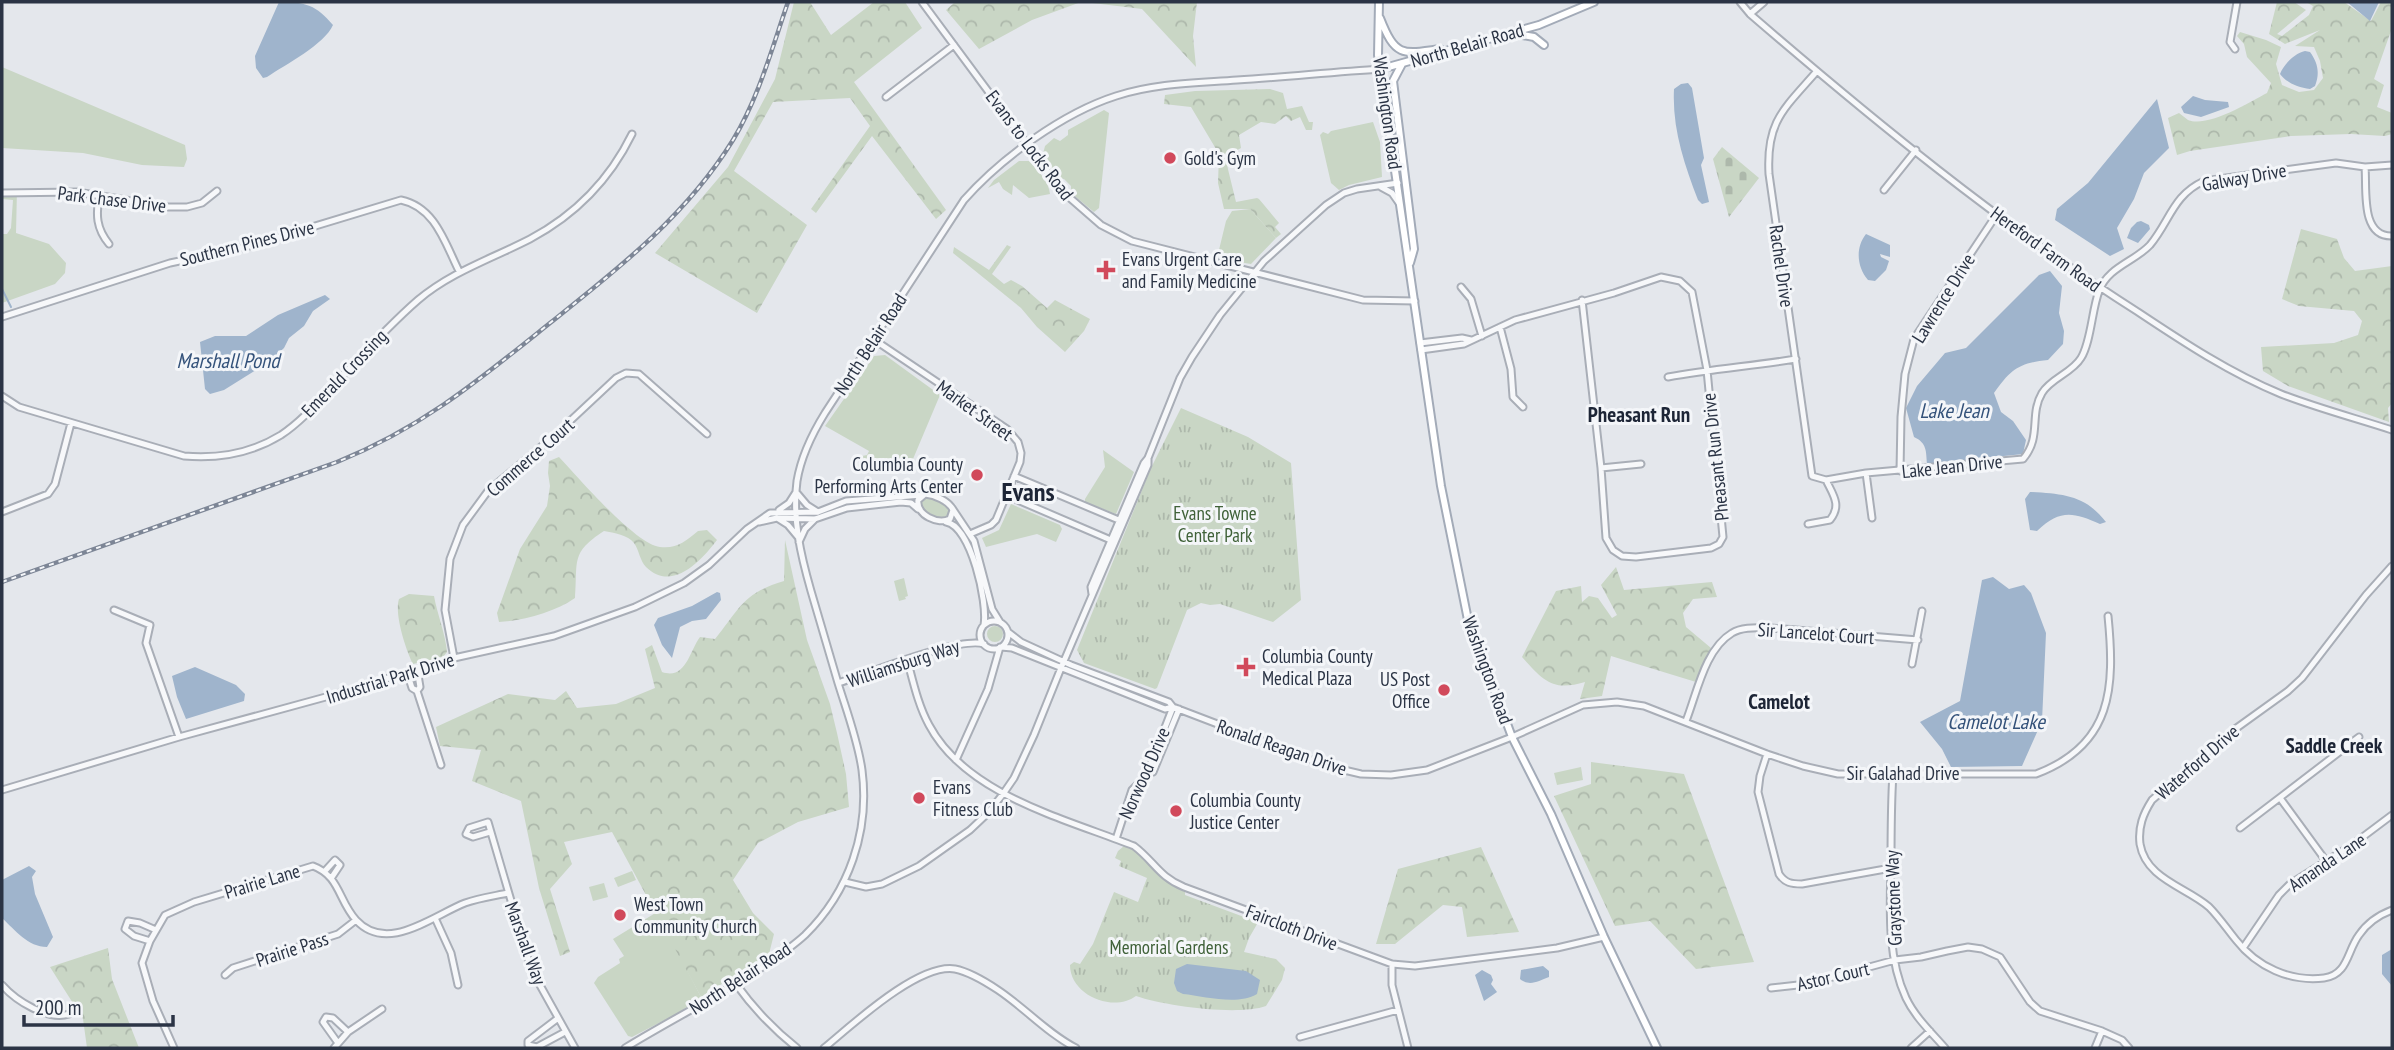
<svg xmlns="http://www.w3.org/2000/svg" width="2394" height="1050" font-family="'PT Sans Narrow',sans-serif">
	<defs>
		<pattern id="forest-crowns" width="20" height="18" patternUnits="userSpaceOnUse" patternTransform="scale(1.75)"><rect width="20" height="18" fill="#c9d6c5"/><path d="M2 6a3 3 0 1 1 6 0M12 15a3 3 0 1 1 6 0" fill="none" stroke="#adb8ab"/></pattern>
		<pattern id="cemetery-stones" width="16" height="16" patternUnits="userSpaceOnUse" patternTransform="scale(1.75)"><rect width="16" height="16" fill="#c9d6c5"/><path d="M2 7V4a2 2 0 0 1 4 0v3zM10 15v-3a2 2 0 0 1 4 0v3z" fill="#adb8ab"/></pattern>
		<pattern id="park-tufts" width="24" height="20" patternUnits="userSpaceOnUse" patternTransform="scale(1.75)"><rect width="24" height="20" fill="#c9d6c5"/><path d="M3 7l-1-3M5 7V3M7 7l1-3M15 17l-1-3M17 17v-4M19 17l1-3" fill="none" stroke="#adb8ab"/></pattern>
	</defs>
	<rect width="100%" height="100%" fill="#e4e7ec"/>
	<path fill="#c9d6c5" d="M2,67l183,78 2,14 -3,8 -42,-2 -59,-12 -81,-5z
		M1104,110l5,3 -10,95 -5,4 -23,-19v-7l-7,-7h-6l-15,-25 2,-8 9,-8 6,3 8,-6v-5z
		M1373,122l7,20 2,35 -33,8 -10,5 -8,-7 -11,-48 3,-3 5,2 3,-3z
		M1019,161h10c9,9 20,21 21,33l-21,4 -16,-13 -1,10 -9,-6 -4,-7 -11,6 6,-8z
		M2,189l15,1 -1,43 33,11 17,19 -1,10 -10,11 -53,19v-69h5l4,-6 2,-28 -11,-1z
		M1250,209l26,29 -25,26 -31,-5 -2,-5 8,-33 6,-10z
		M885,355l55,40 -27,64 -9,6 -38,2v5l-9,-4 5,-12 5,-1 2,-4 -44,-25 49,-70z
		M1103,450l31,22 -18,42 -31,-12v-3l20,-32z
		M928,496l19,9 4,4 -1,7 -4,3h-5l-18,-9 -2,-10z
		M1011,504l49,21 2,4 -6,13 -19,-8 -51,13 -4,-9 17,-8z
		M904,578l4,18 -3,1 1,2 -7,2 -5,-20z
		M987 634a8 8 0 1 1 16 0a8 8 0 1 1-16 0Z
		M1581,767l2,13 -26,5 -3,-12z
		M632,871l4,9 -18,7 -4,-9z
		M604,883l4,14 -15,4 -4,-14z
		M657,912l44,85 -23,16 -46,24 -4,-1 -34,-53 4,-6 22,-14 -1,-4 5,-3 -11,-17z"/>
	<path fill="url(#forest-crowns)" d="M794,2h16l21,33 43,-33h31l17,26 -68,54 92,128 -10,9 -64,-83 -56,77 -5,-4 59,-83 -20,-28 -77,4 -39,69 73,54 -50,88 -102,-60 73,-86 47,-88z
		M955,2h126l-49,18 -53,29 -33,-39z
		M1084,2h113l-4,34 3,31 -54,-58z
		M2277,2h17l12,8 -29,24 5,2 27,-21 4,-9 -7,-4h38l27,19 10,-19h11v26l-18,51 10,6 -7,22 15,6v21l-7,2 -34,-2 -60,2 -101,15 -13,4 -9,-37 11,-5c3,2 6,5 9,7 20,8 62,-18 79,-27l4,-10 -24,-26 -3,-13 -7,-8 3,-4 26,8 15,7 -5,17 6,21 17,7 15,-2 9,-12 -3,-17 -6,-14 -19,-1 25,-16 -35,14 -16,-10z
		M1270,89l13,4 4,16 15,-3 7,16h4l-1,8h-6l-6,-13 -9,4 -5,-5 -11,8 -14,-2 -22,13 2,13 -16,9 11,45 21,-4 2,1 20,24 -4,4 6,7 -5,4 -26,-29h-26l-6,-26 1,-29 -28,-47 -27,-3 1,-9 30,-4z
		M2301,229l36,10 7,19 11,13 37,-5v137l-4,5 1,14 -101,-36 -25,-15 -2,-24 73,-4 24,-8 4,-14 -8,-10 -55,-5 -17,-7z
		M1007,245l4,2 -19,27 12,10 7,-4 11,6 25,22 8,-8 35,19 -6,12 -19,21 -28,-25 -16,-19 -68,-55 1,-6 35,23z
		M559,457c18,19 77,88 101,90 17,2 26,-6 38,-16l9,-1 10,10c-15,20 -45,53 -71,27 -6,-6 -7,-17 -12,-24 -6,-8 -20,-10 -30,-12 -34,22 -26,30 -29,67 -20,14 -52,23 -76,24l-2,-9 23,-64 27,-43 3,-20 -2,-13 1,-12z
		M785,540l22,100 23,64 7,29 9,41 3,33 -51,15 -40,21 -25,37 20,33 21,21 -5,20 -68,43 -89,-165 -48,10 8,22 -22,25 20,63 -10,4 -21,-68 -18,-87 -49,-20 9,-31 -41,-4 -4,-19 72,-33 47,6 11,-9 11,17 39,-4 39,-16 -10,-39 7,-4 10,27c24,8 27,-20 38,-35l15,2c25,-31 28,-46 69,-58z
		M1616,567l8,23 88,-8 5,15 -24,2 -10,14 3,14 25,21 -15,34 -85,-26 -9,40 -22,3 5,-17c-33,10 -42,-2 -63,-25l34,-66 25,-5 1,16 7,-6 9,2 14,20 5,-3 -16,-30z
		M409,594l25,2c3,17 12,40 13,56l-4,5 -30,7c-7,-14 -19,-50 -14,-65z
		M1591,762l93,12 70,188 -58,7 -46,-48 -35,5 -61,-130 37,-12z
		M1481,847l38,85 -52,5 -5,-30 -19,-2 -48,39h-19l22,-75z
		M108,948l4,31 27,69h-52l-4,-29 -33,-52z"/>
	<path fill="url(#cemetery-stones)" d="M1722,147l37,31 -30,39 -16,-58z"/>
	<path fill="url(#park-tufts)" d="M1181,408l67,29 43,26 10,137 -28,22 -53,-18 -10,1 -9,-2 -14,7 -30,78 -2,1 -71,-26 -7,-13 74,-182z
		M1124,846l14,6 26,28 21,10v5l59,22 1,-3 15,5 -11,19 -5,14 32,7 9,9 -3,12 -16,26c-28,10 -101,0 -130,-10 -23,17 -66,-1 -66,-31l4,-3 6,2 13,-20 21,-52 24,10 9,-24 -28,-12 2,-5 -6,-3 3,-7z"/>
	<path fill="#9fb4cc" d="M279,2c27,0 37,3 54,23 -8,19 -48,40 -66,52l-4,1 -7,-10 -1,-12z
		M2347,2h32l-9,19z
		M2305,51l5,1c8,11 10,21 5,34l-5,3c-12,-2 -22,-5 -30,-15 4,-10 15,-21 25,-23z
		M1688,83l4,5 12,70 -3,7 8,37 -7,2 -4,-4c-14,-36 -26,-72 -24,-111l7,-5z
		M2193,96l12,4 23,2 1,5 -28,10 -17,-4 -3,-6z
		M2157,99l12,49 -25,25 -10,26 -17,29 7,21 -14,7 -55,-36 2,-11 31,-26z
		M2141,221l8,4 1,4 -12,14 -11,-5 4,-10 6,-6z
		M1866,234l24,11v12l-10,-3 1,3 8,4 -3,9 -11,11 -7,-1c-11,-13 -13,-32 -2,-46z
		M2050,271l12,15 -3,27 5,18 -1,13 -15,16c-29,3 -37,9 -54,33l7,19 12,9 13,19 -3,14 -96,10c-1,-13 0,-21 -13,-27l-8,-29 11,-22 28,-33 21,-5 73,-73z
		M325,295l5,4 -17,12 -9,15 -15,12 -5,10 -15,14 -45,28 -14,4 -5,-5 -5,-47 15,-6h31l32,-21z
		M2030,492c33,2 55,3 76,30l-6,2c-27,-12 -40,-15 -63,7l-7,-1 -5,-31z
		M1993,577l16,12 15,-4 7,8 15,40 -4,88 -20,45 -71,1 -9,-18 -22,-27 40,-21 22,-121z
		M717,592l3,1 1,7 -15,19 -14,2 -12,6 -8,31 -10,-13 -8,-20 4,-7 34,-12z
		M195,667l41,18 9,9 -1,7 -58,18 -9,-22 -5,-21z
		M29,866l7,5 -4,6 3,17 18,43 -6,10c-19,0 -32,-17 -45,-29v-38z
		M2392,949v37l-10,-12v-19z
		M1187,964l59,7 14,9 -3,14c-20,12 -53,2 -74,0l-6,-3 -3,-8 2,-14z
		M1543,966l6,5v6c-11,4 -19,10 -29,2l1,-9z
		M1482,970l9,5 2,5 -2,4 6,8 -13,9 -9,-26z"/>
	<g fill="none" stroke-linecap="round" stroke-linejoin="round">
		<path stroke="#9fb4cc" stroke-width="2" d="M2,289l9,18"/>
		<defs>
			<path id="minor" d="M922,2l140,189 39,34 31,16 231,59 52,1
				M1740,2l10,12c123,106 251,211 388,298 45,30 92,61 143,82 36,14 74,24 111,36
				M1750,14l14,-12
				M2235,49l-5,-7 7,-40
				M1817,71c-33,38 -51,50 -48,103l43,302 14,4 40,-7 157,-14c19,-22 6,-44 19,-66 9,-15 30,-20 39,-35 10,-16 11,-49 18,-67 9,-24 35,-29 51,-46 20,-24 23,-50 54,-64l132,-18 29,4 27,-2
				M886,97l68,-52
				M2365,167c2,22 -5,70 27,69
				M1381,187l11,6 7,10
				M1884,190l32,-40
				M2,193l75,-1 91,15h19l15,-4 15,-12
				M99,195c-3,20 -3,33 10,49
				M1461,287l10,12 11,37
				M2,317l168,-54 76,-16 155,-47c34,7 44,43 58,71
				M1500,327l11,42 2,28 10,10
				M873,339l134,90 11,13 3,11 -1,9 -24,58 -5,5 -21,9
				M1420,343l42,-5 9,2
				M1421,350l43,-6 51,-24 99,-27 47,-16 19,4 12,11 15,78 16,167 -4,7 -8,4 -75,9 -14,-1 -9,-6 -7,-12 -5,-70 -19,-168
				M1668,377c43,-8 85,-11 128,-18
				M2,396l17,11 165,49c34,3 66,-2 97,-21 21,-14 37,-33 54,-51 27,-29 53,-58 83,-84 33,-28 73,-41 112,-61 45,-24 80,-60 102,-105
				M1601,468l40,-4
				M1900,471l1,-54 4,-43 9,-35 83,-125
				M1866,473l6,45
				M1014,476l107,45
				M925,494c10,1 24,7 28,16l-3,9c-12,6 -34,-4 -32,-19z
				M1006,495l107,46
				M952,508l22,33 18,68 8,13
				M779,510l10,-7 7,-11 11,13 11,7
				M2,512l46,-18 7,-10 16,-61
				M777,518l11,7 10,12
				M759,522l18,-4 38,1 32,-11 54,-6 10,1 7,6
				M946,522c25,4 42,81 38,103
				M1808,524l22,-4c12,-15 3,-25 -4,-40
				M799,542l6,-13 10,-10
				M2392,566l-26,29 -64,83 -14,13 -57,41 -79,68c-9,14 -14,27 -12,44 6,35 46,43 69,63 10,10 18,22 27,33 21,27 54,42 88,38 24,-3 23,-27 35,-43 8,-12 20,-20 33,-25
				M1092,594l-1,-7 53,-124 4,-5 32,-80 12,-21 28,-42 44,-54 62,-56 18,-12 13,-4 41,-6
				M114,610l36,15 -4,18 33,94
				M980 635a14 14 0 1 1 28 0a14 14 0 1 1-28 0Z
				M1008,632l13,10 50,23 98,37 4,5 154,59 34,8 30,1 36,-5 85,-33 71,-32 34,-3 27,4 123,48 36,12 35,8h198c77,-29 79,-87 72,-158
				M1001,647l11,1 153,61 8,-2
				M454,658l-9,-48 5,-51 13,-34 25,-34 66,-55 62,-58 10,-5 13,1 68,60
				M907,659c6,22 11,46 22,66 37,70 137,94 205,121 20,15 25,31 50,41l208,77 23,2 142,-18 47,-11
				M1912,664l10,-53
				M417,669l3,18 -3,4
				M407,672l5,16 5,3 24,74
				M838,683c30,-9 121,-47 146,-39
				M1686,721c11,-28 19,-72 46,-88 11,-7 27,-5 39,-5l147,12
				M1767,754l-7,22 -2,16 21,82c6,9 12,10 23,10l89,-16
				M956,760l32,-71 12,-42
				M1148,770l5,2 26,-63
				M1893,773c-2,31 -2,61 -2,92 -1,44 -4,92 15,133 9,19 25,34 39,50
				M2,790l177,-53 154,-42 121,-37 100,-22 81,-29 49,-24 25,-18 38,-36 23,-16 48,-1 28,-11 76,-6
				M2280,798l46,63
				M2240,828l119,-91
				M490,832l-17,5 -7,-3 3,-6 19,-6 43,147 44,79
				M1116,839l16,-49 14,-14 27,-69
				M325,871l10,-11 5,5 -8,12
				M845,882l21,5 16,-3 37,-18 51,-36 18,-17 15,-19 11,-16 20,-43 27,-67 87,-203v-7
				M435,918l16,35 7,32
				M150,941l-16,-5 -9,-7 3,-8 12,2 16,7
				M2243,948l36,-53 11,-11 62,-39 40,-30
				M1392,964v21l16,63
				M225,975l8,-7 105,-34 18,-14
				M736,984c18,25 37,45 61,64
				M2,985c14,16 46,36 67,29
				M1771,988l36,-4 88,-24 26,-3 26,-6 21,-4 14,2 18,8 30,45 10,9 62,20 20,9 7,8
				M557,1019l-29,22v4l9,2 28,-15
				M1300,1037l98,-27
				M338,1043l-15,-21 3,-5 7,1 15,14
				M174,1048l-21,-47 -11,-38 8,-22 15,-26 29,-13 119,-36c27,10 25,34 43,54 31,34 76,-4 109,-17 14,-5 29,-7 43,-10
				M334,1048l14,-16 34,-23
				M625,1048c44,-27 90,-50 133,-78 16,-11 33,-22 47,-35 44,-43 65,-104 57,-165 -4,-29 -15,-58 -24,-87 -9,-30 -18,-61 -27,-92 -10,-35 -19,-72 -14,-110 4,-24 15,-47 28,-68l139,-213c37,-42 99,-87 152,-104 40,-13 81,-13 121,-16 48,-3 96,-8 144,-11
				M824,1048c27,-22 94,-85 131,-79 15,3 31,13 43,21 27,18 49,43 78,58
				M1911,1048l19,-17
				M2095,1048l7,-17"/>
			<path id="major" d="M1379,2l-1,53 14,95 49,336 27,134 44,117 39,77 53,123 53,111
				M1380,18c15,38 21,37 60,31
				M1517,34l17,3 10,8
				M1402,64l-9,17 21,168 -4,14
				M1381,69l158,-44 55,-23"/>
		</defs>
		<use href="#minor" stroke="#a9aeb7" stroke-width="9"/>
		<use href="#major" stroke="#a3abb8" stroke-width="10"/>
		<use href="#minor" stroke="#f7f8fa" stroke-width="5"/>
		<use href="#major" stroke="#fff" stroke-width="6"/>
		<defs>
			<path id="rail" d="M2,582l335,-120c86,-35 142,-82 213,-139 69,-55 136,-107 183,-183 26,-43 39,-92 55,-138"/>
		</defs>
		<use href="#rail" stroke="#7d8696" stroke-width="4.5"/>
		<use href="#rail" stroke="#f4f6f9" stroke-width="2" stroke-dasharray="5" stroke-linecap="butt"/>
	</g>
	<g fill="#d1495b" stroke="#f4f6f9" stroke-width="2.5">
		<circle cx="1170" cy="158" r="7"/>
		<path d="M1102.5 259.5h7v7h7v7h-7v7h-7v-7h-7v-7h7z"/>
		<circle cx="977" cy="475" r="7"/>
		<path d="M1242.5 656.5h7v7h7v7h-7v7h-7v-7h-7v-7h7z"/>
		<circle cx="1444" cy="690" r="7"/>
		<circle cx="919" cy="798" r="7"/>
		<circle cx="1176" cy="811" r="7"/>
		<circle cx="620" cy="915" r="7"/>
	</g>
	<g text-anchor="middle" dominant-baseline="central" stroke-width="6" stroke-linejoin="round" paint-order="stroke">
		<g font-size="19" fill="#2b3445" stroke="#f4f6f9">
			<text transform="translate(1467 45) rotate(-16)">North Belair Road</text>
			<text transform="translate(1388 113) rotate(82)">Washington Road</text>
			<text transform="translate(1030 145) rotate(53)">Evans to Locks Road</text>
			<text transform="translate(2244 177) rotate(-10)">Galway Drive</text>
			<text transform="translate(112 199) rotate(7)">Park Chase Drive</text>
			<text transform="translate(247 243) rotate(-14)">Southern Pines Drive</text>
			<text transform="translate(2046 249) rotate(36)">Hereford Farm Road</text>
			<text transform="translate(1782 266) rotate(82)">Rachel Drive</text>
			<text transform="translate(1943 298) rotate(-58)">Lawrence Drive</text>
			<text transform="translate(870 344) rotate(-57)">North Belair Road</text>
			<text transform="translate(344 373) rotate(-46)">Emerald Crossing</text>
			<text transform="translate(975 410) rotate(36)">Market Street</text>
			<text transform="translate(530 457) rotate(-41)">Commerce Court</text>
			<text transform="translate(1715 457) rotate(-96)">Pheasant Run Drive</text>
			<text transform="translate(1952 466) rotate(-6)">Lake Jean Drive</text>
			<text transform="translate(1816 633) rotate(4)">Sir Lancelot Court</text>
			<text transform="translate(903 663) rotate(-18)">Williamsburg Way</text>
			<text transform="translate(1488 670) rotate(70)">Washington Road</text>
			<text transform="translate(390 678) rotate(-17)">Industrial Park Drive</text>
			<text transform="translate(1282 747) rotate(19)">Ronald Reagan Drive</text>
			<text transform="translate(2197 762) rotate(-41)">Waterford Drive</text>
			<text transform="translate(1144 773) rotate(-66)">Norwood Drive</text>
			<text x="1903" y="773">Sir Galahad Drive</text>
			<text transform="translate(2327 862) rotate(-34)">Amanda Lane</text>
			<text transform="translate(262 881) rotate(-17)">Prairie Lane</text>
			<text transform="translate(1893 898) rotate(-92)">Graystone Way</text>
			<text transform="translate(1292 927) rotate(21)">Faircloth Drive</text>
			<text transform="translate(526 943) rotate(70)">Marshall Way</text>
			<text transform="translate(292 949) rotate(-18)">Prairie Pass</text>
			<text transform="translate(1833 976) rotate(-13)">Astor Court</text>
			<text transform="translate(740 978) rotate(-33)">North Belair Road</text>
		</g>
		<g font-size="19" fill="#2b3445" stroke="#f4f6f9" text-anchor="start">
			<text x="1184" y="158">Gold's Gym</text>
			<text x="1122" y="259">Evans Urgent Care<tspan x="1122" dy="22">and Family Medicine</tspan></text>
			<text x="963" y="464" text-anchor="end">Columbia County<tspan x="963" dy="22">Performing Arts Center</tspan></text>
			<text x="1262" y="656">Columbia County<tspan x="1262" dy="22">Medical Plaza</tspan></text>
			<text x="1430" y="679" text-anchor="end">US Post<tspan x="1430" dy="22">Office</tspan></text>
			<text x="933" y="787">Evans<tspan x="933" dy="22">Fitness Club</tspan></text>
			<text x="1190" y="800">Columbia County<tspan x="1190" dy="22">Justice Center</tspan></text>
			<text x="634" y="904">West Town<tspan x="634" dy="22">Community Church</tspan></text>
		</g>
		<g font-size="19" fill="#3f6138" stroke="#f4f6f9">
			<text x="1215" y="513">Evans Towne<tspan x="1215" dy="22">Center Park</tspan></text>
			<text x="1169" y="947">Memorial Gardens</text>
		</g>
		<g font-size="21" font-style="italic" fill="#34527a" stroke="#f4f6f9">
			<text x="228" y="360">Marshall Pond</text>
			<text x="1954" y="410">Lake Jean</text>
			<text x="1996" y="721">Camelot Lake</text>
		</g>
		<g font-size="21" font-weight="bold" fill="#1d2536" stroke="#f4f6f9">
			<text x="1639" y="414">Pheasant Run</text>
			<text x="1779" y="701">Camelot</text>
			<text x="2334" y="745">Saddle Creek</text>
		</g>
		<g font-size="26" font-weight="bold" fill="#1d2536" stroke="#f4f6f9">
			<text x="1028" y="491">Evans</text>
		</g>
	</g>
	<rect width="2394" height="1050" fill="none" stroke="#2b3445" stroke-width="7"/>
	<path d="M24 1015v10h149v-10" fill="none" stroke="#2b3445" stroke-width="3.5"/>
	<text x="35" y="1015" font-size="21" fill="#2b3445" stroke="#f4f6f9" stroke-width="5" paint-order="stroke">200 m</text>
</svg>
